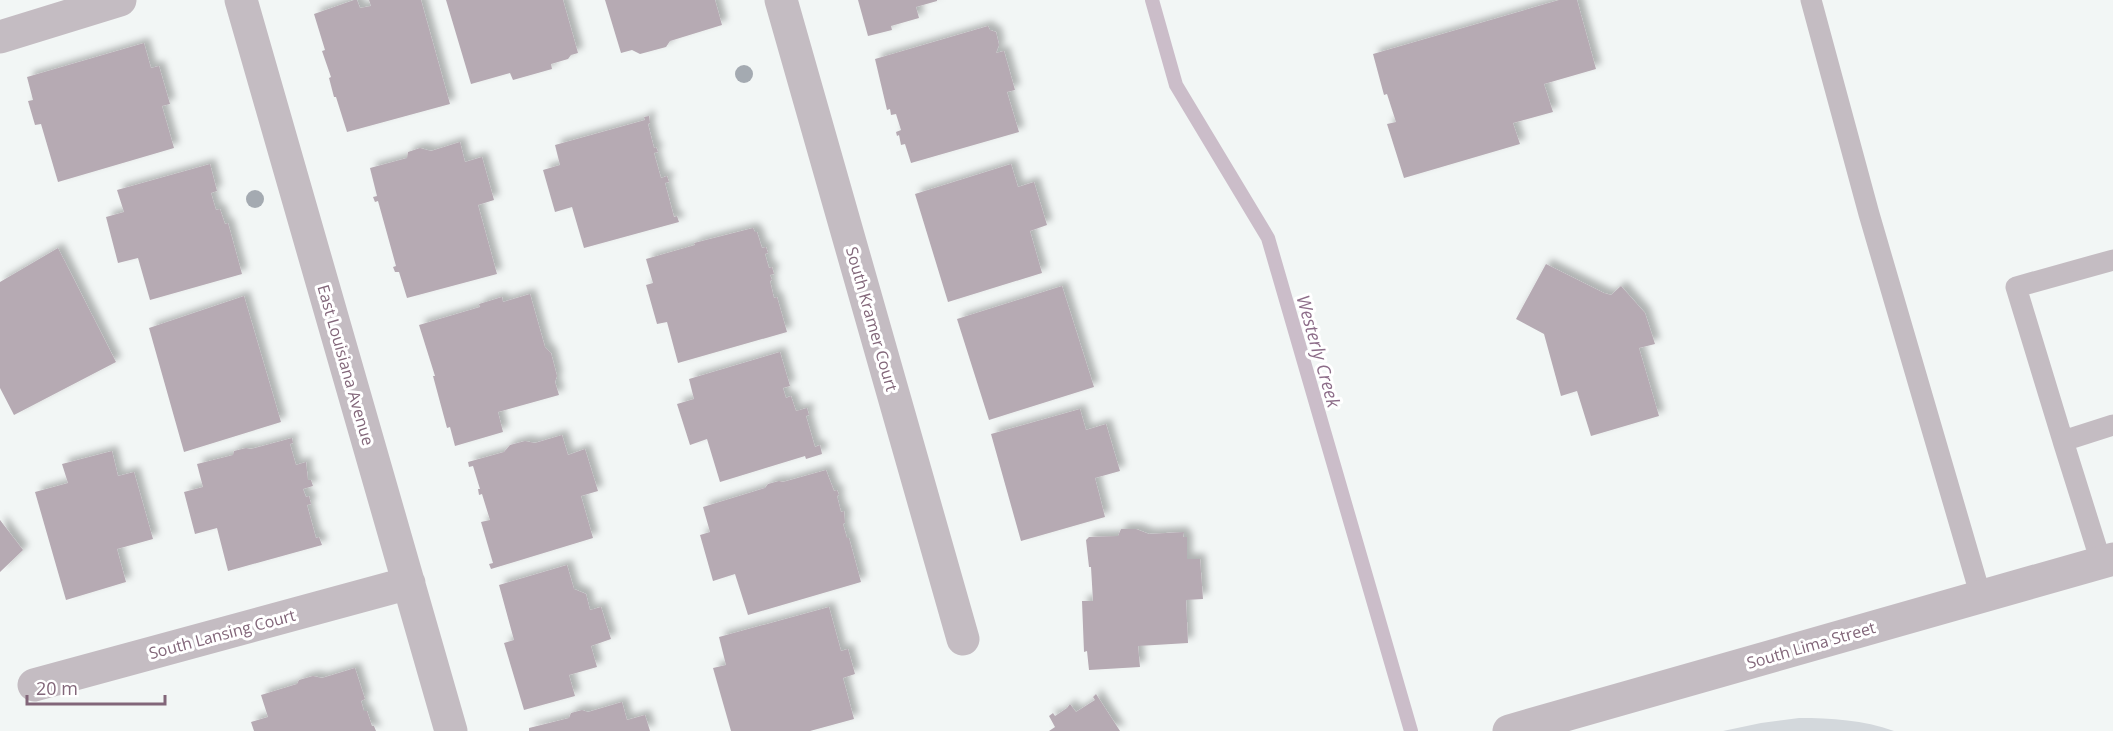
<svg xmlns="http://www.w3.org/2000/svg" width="2113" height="731" font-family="'Open Sans',sans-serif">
	<defs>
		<filter id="shadow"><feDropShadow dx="5.5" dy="-5.5" stdDeviation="3" flood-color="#0004"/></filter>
	</defs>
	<rect width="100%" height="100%" fill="#f2f6f5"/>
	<path fill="#d3d8dc" d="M1799,718c33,0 64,2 95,13h-171l38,-8z"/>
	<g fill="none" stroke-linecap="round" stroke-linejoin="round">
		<path stroke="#cbbdc9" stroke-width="14" d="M1152,0l24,85 92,153 143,493"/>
	</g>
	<path fill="#b6aab3" filter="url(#shadow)" d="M354,0h3l3,8 11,-2 -2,-6h52l29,104 -103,28 -11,-35h-2l-5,-19 2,-1 -9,-26 3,-1 -11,-36z
		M446,0h117l15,53 -7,2 -3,4 -17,5 1,5 -39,11 -3,-7 -39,11z
		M605,0h110l7,25 -52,16 -4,6 -26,7 -8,-4 -11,3z
		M858,0h79v1l-21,6 3,11 -28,8 1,4 -24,6z
		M1559,0h18l19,69 -52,15 9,28 -40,11 7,21 -116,34 -17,-54 9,-2 -9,-28 -3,1 -11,-41z
		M988,26l2,4 6,2 3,13 -3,8 8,-2 11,39 -8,2 12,40 -108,31 -6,-19 -4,1 -2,-10 -2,1 -1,-4 5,-2 -5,-16 -5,1 -1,-6 -3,1 -12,-51z
		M144,43l7,25 8,-2 11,38 -8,2 12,42 -116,34 -17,-58 -6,1 -7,-24 5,-1 -6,-23z
		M649,116l1,7 -2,1 6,24 2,-1 2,5 -4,1 7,25 6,-2 2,6 -4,1 9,34 3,-1 2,6 -95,26 -12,-41 -17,5 -12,-42 17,-5 -5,-20 90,-25 -1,-3z
		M460,142l5,20 17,-5 12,43 -16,5 19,69 -90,24 -8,-26h-4l-2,-5 3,-1 -18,-65 -3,1 -2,-5 4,-1 -7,-28 37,-10 1,-6 12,-4 11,3z
		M210,164l7,27 -6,2 5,17 4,-1 5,15 3,-1 14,51 -92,26 -12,-42 -20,5 -12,-46 18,-5 -7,-22z
		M1011,164l7,23 16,-5 13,43 -17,6 12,42 -94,29 -33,-108z
		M753,228l2,4h2l5,16 4,-1 2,6 -3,1 4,14 3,-1 2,7 -4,1 2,5 -2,1 4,17 3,-1 10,35 -109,31 -11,-41 -10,2 -11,-39 7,-2 -7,-24 49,-14 -1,-2z
		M58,248l58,114 -102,53 -14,-27v-106z
		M1546,264l58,29 7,2 10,-9 24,27 10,31 -16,4 20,68 -68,20 -14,-45 -16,5 -17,-62 -28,-15z
		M1062,286l32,101 -105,33 -32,-101z
		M530,294l15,53 6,6 6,23 -2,6 4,13 -61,17 5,20 -48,14 -5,-19 -3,1 -14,-52h2l-16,-51 61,-18 -1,-3 23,-7 1,5z
		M244,296l37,126 -97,30 -35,-124z
		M780,352l10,34 -7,2 3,10 5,-2 5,15 11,-3 2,7 -3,1 9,31 5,-2 2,9 -16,5 -1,-3 -85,26 -13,-43 -17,6 -13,-41 17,-5 -5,-20z
		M1080,409l6,21 20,-6 14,47 -25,7 10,39 -84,24 -30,-107z
		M562,435l6,20 17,-6 13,42 -17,5 12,42 -102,31 -2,-5 4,-1 -12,-41 9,-2 -8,-26 -3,1 -1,-6h2l-7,-23 -4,1 -1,-5 36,-10 6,-7 15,-4 10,2z
		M292,438l1,5 -3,1 6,21 10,-3 2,18h3l2,6 -10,3 3,8 3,-1 2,8 -4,1 9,33 3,-1 3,8 -94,26 -11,-43 -22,6 -11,-42 19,-5 -6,-23 36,-9 1,-4 12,-3 5,1z
		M112,451l6,25 16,-4 19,67 -36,10 9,33 -60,18 -31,-108 33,-9 -6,-19z
		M826,470l8,21 3,-1 2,5 -2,1 4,16 3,-1 1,12 -2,1 4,14h2l12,44 -113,33 -13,-41 -22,7 -13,-46 10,-3 -7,-25 62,-19 3,-4 11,-3 4,1z
		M0,520l23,30 -23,22z
		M1121,529h15l13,5 35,-2 -1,5h4v22h13l3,40 -17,1 2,43 -50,3 2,21 -51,3 -2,-19 -3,1 -2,-51h11l-2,-34h-2l-3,-27 3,-3 29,-1z
		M567,565l7,24 12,5 4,16 11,-3 10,32 -20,7 6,21 -28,8 6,21 -51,14 -20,-67 10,-3 -15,-55z
		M829,607l12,44 7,-2 7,25 -12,4 11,41 -44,12h-79l-18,-63 13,-3 -7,-28z
		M355,668l10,31 -4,2 3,10h3l5,15h2l2,5h-122l-3,-9 17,-5 -7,-22 36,-11 2,-4 14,-4 9,2z
		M1096,694l24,37h-71l6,-4 -6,-11 4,-3 2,3 12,-8 3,-4 6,8 19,-12 -2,-3z
		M622,702l5,18 18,-5 5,16h-121v-3l40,-10 2,-5 11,-3 6,2z"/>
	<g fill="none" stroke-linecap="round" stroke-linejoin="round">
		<path stroke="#c4bcc2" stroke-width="21" d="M1811,0l58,214 112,383
			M2063,441l-47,-154 97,-27
			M2101,562l-38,-121 50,-16"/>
		<path stroke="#c4bcc2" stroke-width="33" d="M241,0l210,731
			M781,0l182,639
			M0,37l120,-37
			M34,685l375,-102
			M1509,731l604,-172"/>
	</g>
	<g fill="#a4aab1">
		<circle cx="744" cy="74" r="9"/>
		<circle cx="255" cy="199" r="9"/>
	</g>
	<g text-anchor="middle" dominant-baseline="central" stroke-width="6" stroke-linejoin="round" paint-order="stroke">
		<g font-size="16" fill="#826679" stroke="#fff">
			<text transform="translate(872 319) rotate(74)">South Kramer Court</text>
			<text transform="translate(346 365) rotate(74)">East Louisiana Avenue</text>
			<text transform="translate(222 634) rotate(-15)">South Lansing Court</text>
			<text transform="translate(1811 645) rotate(-16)">South Lima Street</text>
		</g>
		<g font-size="18" font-style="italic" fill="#8c6c88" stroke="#fff">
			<text transform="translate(1319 351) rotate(74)">Westerly Creek</text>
		</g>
	</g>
	<path d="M27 695v9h138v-9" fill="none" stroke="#826679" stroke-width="3"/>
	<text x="36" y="695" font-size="18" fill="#826679" stroke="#ffffff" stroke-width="4.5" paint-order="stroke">20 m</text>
</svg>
